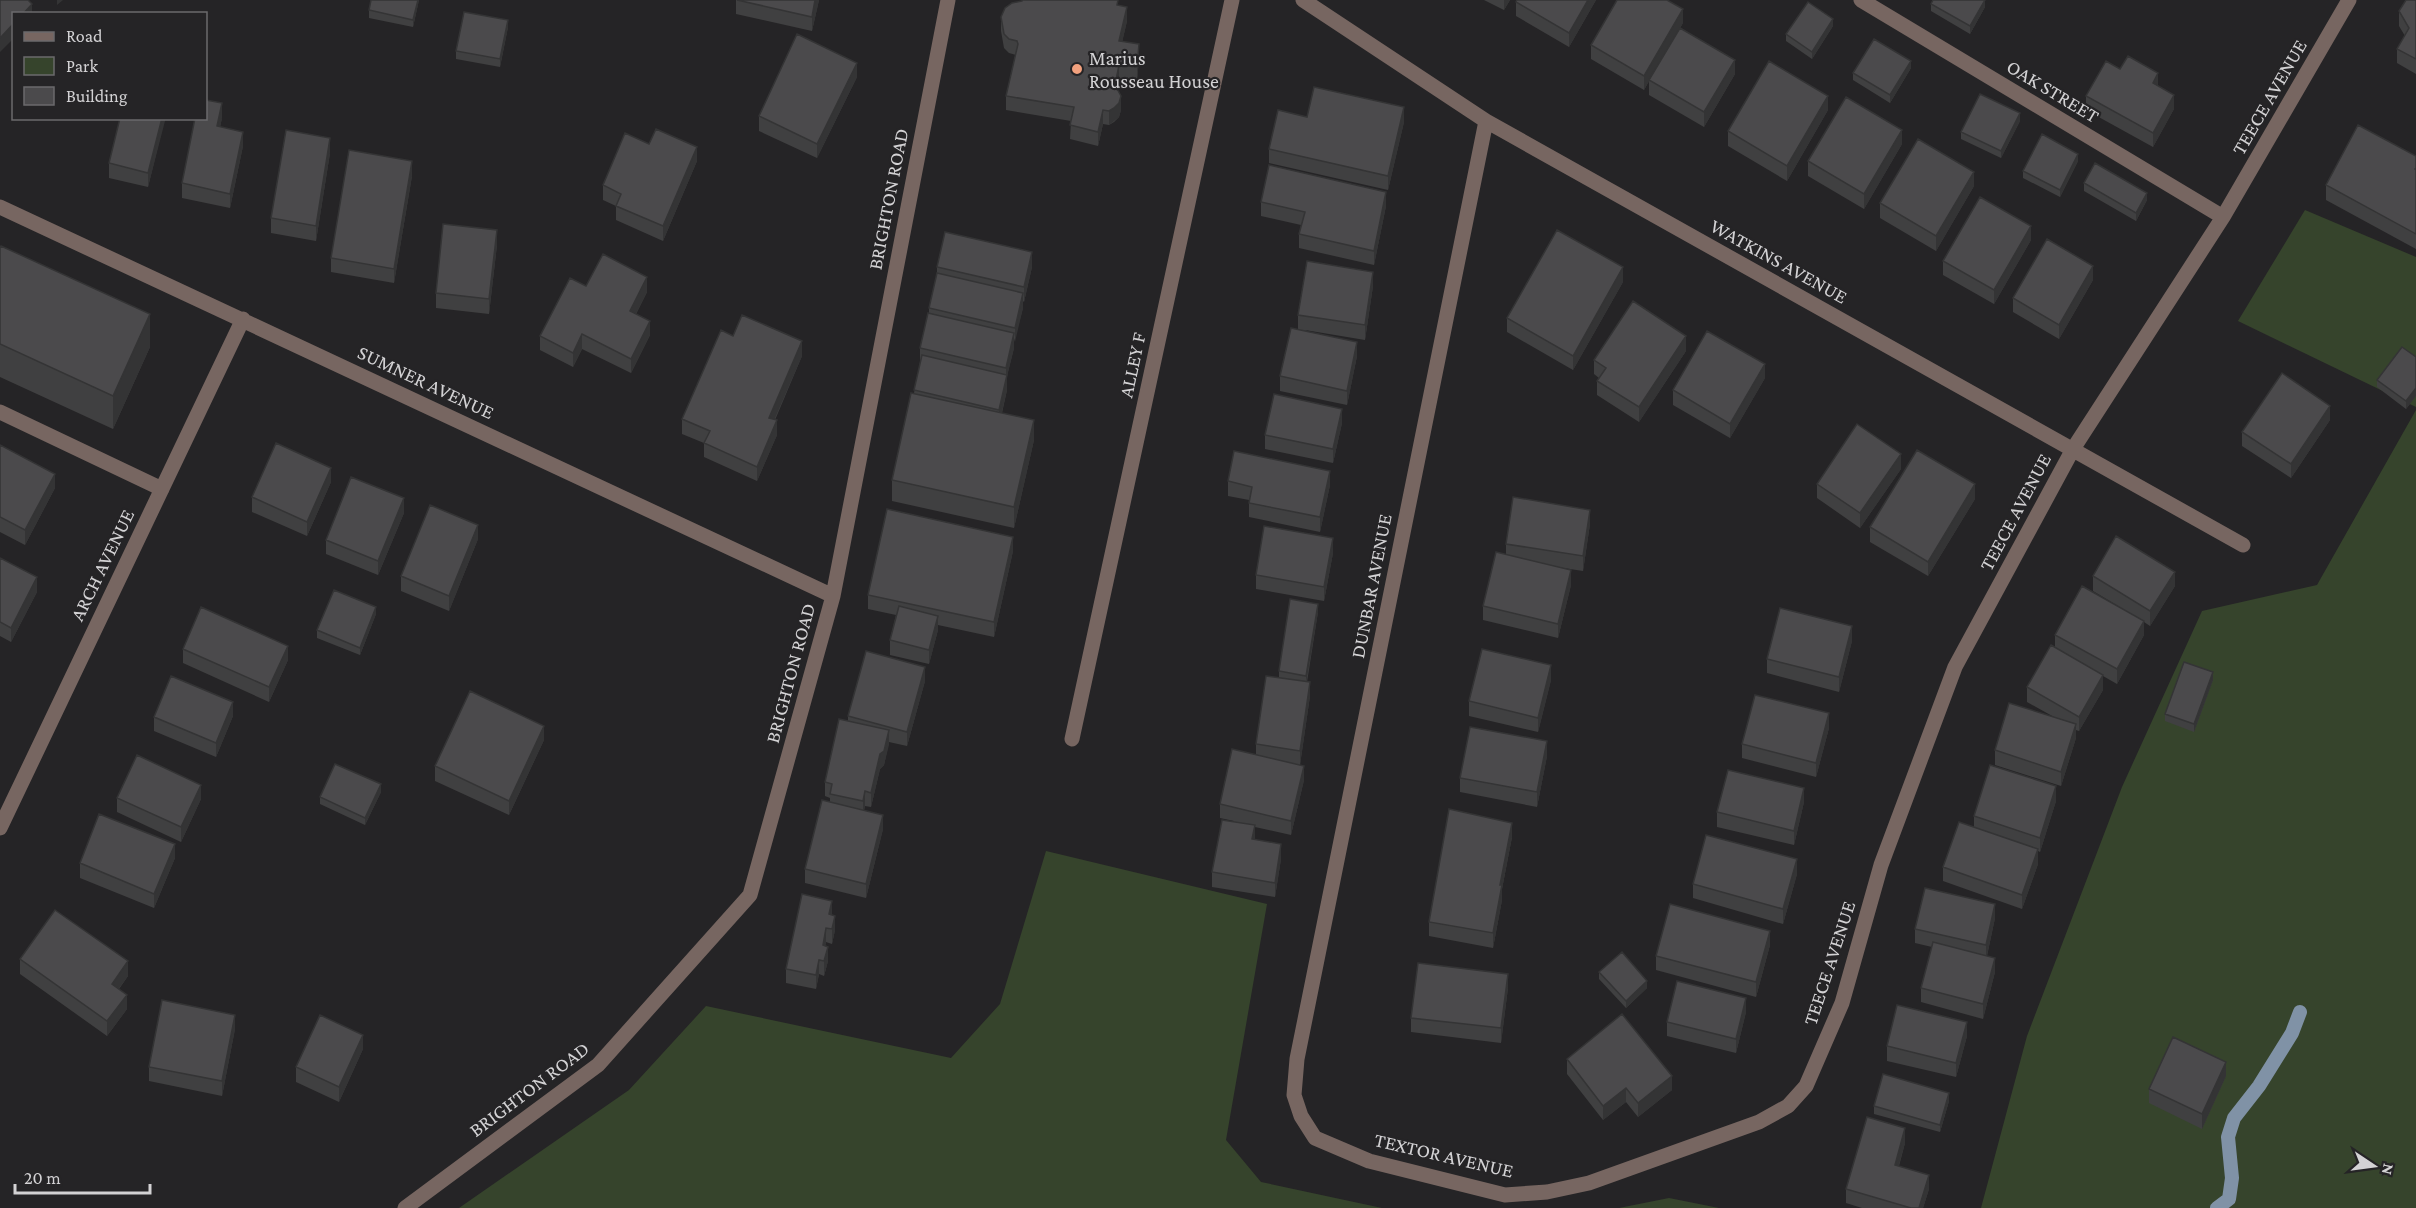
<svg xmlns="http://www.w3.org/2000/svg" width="2416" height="1208" font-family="'Crimson Pro',serif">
	<rect width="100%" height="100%" fill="#252426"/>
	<path fill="#36442c" d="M2305,210l111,47v150l-178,-86z
		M2416,410v798h-435l46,-172 95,-249 80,-176 115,-26z
		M1046,851l221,53 -41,236 35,42 121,26h-923l170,-118 77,-84 245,52 49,-54z
		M1669,1198l50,10h-100z"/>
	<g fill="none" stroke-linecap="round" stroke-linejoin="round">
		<path stroke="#8092a6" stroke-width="14" d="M2217,1208l12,-9 3,-21 -4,-41 6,-19 25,-32 33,-53 8,-21"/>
		<path stroke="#776661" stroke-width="15" d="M1303,0l183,121 757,424
			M1861,0l362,217
			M1486,121l-189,938 -3,36 7,21 14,22 54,23 136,34 42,-3 42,-9 170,-61 29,-16 18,-20 36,-83 39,-138 74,-198 118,-218 150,-232 126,-217
			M0,207l833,389
			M0,412l162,77
			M1072,739l160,-739
			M0,828l243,-509
			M405,1208l193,-143 152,-170 83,-299 115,-596"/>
	</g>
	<path fill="#404041" d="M371,0h48l-6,27 -44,-9v-8z
		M736,0h83l-7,31 -76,-17z
		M1484,0h26l-6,10z
		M1596,0l-27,47 -53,-31v-14z
		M2416,0v74l-19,-11v-14l8,-13 -6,-10v-15z
		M1931,4l54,3 -15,27 -39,-23z
		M1120,5l7,16 -5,21 17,17 -2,22 -18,-1 -2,9 4,21 -2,7 -5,5 -5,3 -6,-1 -5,22 -28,-7 1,-18 -65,-11v-14l10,-41 -7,-2 -5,-5 -3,-17v-14z
		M1683,23l-3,5 55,46 -31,53 -55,-32v-14l-5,9 -53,-31v-14z
		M1833,26l-21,33 -26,-18v-7z
		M508,27l-8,40 -44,-8v-8z
		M1911,68l-21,35 -37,-23v-7z
		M2120,69l38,17 16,23 -21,38 -67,-37v-14z
		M857,77l-40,81 -58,-27v-15z
		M1828,110l-41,71 -59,-35v-15z
		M1307,117l97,5 -16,68 -119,-27v-14z
		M165,118l-17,69 -39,-9v-15z
		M222,118l-2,9 23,19 -13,62 -48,-10v-15z
		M2020,121l-19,37 -40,-19v-7z
		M649,144l48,17 -34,80 -47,-21v-14l-13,-6v-15z
		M1902,144l-38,65 -56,-33v-15z
		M330,153l-14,88 -45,-8v-15z
		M2416,156v93l-90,-49v-15z
		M2078,161l-18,36 -37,-19v-7z
		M412,176l-18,107 -63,-11v-14z
		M2084,183l63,17 -11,21 -52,-30z
		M1974,186l-38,65 -56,-33v-15z
		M1261,202l125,4 -12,59 -75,-17v-14l2,-9 -40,-9z
		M2031,240l-37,64 -51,-29v-14z
		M497,245l-8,69 -53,-6v-15z
		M0,248l150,99 -37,82 -113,-52z
		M937,267h95l-8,35 -1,-1v7l-9,34v6l-7,28v14l-5,23 32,27 -20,88 -122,-27v-21l22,-87 6,-31v-14l9,-35v-5l8,-34z
		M2093,280l-34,59 -46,-27v-14z
		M1623,282l-50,88 -66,-38v-14z
		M586,286l61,6 -11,22 14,21 -19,38 -49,-24 -9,18 -33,-17v-14z
		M1373,286l-8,54 -60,-10 52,26 -10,49 -67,-14v-15l18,-47v-14z
		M733,336l69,20 -27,64 2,15 -20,46 -53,-24v-14l-22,-9v-15z
		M1686,351l-47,71 -42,-27v-14l2,-3 -5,-4v-14z
		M2416,357v39l-10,13 -29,-22v-7z
		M1765,378l-35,60 -57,-33v-15z
		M2330,420l-39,58 -49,-32v-14z
		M1342,423l-9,40 -68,-14v-14z
		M0,445l55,43 -30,57 -25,-13z
		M1901,469l-41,59 -43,-30v-14z
		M1228,481l102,4 -10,47 -71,-15v-17l-21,-4z
		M331,482l-24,54 -55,-24v-15z
		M1975,499l-47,77 -58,-34v-15z
		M404,513l-26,62 -52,-21v-14z
		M1590,524l-7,47 -26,-4 14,18 -13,53 -75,-18v-14l23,-51v-11z
		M478,539l-29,72 -48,-20v-15z
		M1013,551l-19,86 -56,-12v5l-9,34 -39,-9v-15l6,-25 -28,-6v-14z
		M1333,553l-9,48 -68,-12v-14z
		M0,558l37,34 -26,50 -11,-6z
		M2093,576l82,10 -25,40 -6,-4v13l-27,49 -14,-8v14l-24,41 -3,-1v8l-15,48 -66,-21v-15l59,-33 -27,-15v-15l28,-39v-13l63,-29 -25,-15z
		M1318,612l-11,70 3,14 -10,69 4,15 -13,55 -36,-8v12l26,20 -6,38 -63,-10v-15l22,-51 -14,-3v-14l36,-49v-11l23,-66v-7z
		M376,614l-16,41 -43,-17v-8z
		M1852,641l-13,51 -72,-19v-14z
		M183,649l105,11 -19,42 -86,-39z
		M1551,680l-13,52 -69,-16v-15z
		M2213,680l-19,52 -29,-11v-7z
		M925,681l-18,65 -18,-4 -5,23 -4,4 -9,38 -6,-1 -1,4 19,19 -17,69 -61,-15v-14l25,-67v-4l-5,-2v-14l23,-61v-5z
		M233,716l-17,41 -62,-26v-14z
		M1829,728l-13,49 -74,-19v-14z
		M544,740l-35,75 -74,-34v-15z
		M1547,756l-10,51 -77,-15v-14z
		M381,792l-16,33 -45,-21v-7z
		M117,798l84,1 -20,43 -64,-30z
		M2056,801l-16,51 -2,-1v13l-16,45 -79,-28v-14l31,-40v-11z
		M1804,802l-10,43 -77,-18v-15z
		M1512,837l-10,52v11l-9,48 -64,-12v-14z
		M175,858l-21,50 -74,-30v-15z
		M1797,874l-14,50 -90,-26v-14z
		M832,915l3,15 -3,14 -6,-2 -1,4 3,15 -4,15 -5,-2 -3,15 -30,-6v-14z
		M1995,918l-8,38 8,16 -12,47 -62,-17v-14l11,-41 -17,-4v-14z
		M1770,945l-14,52 -100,-27v-14z
		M20,959l108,17 -9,13 8,20 -20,27 -87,-62z
		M1599,972l48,16 -21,20 -27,-29z
		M1508,988l-7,55 -90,-11v-14z
		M1746,1012l-10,41 -69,-17v-14z
		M235,1029l-13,67 -73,-15v-14z
		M1967,1036l-11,41 -69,-16v-15z
		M363,1049l-24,53 -43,-20v-15z
		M1567,1059l105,31 -34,27 -12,-15 -23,18 -36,-46z
		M2226,1076l-24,53 -53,-26v-14z
		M1949,1101l-9,31 -66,-18v-8z
		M1905,1143l-6,23 30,23 -6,19h-61l-16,-5v-14z"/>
	<path fill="#343435" d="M57,0h6l-6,5z
		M418,0h1l-6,27v-7z
		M815,0h4l-7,31v-14z
		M1504,0h6l-6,10z
		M1588,0h8l-27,47v-14z
		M1985,0v7l-15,27v-8z
		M32,4v10h-9z
		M1127,7v14l-8,35v-15z
		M1683,9v14l-39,67v-14z
		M1833,19v7l-21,33v-7z
		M508,20v7l-8,40v-8z
		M14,23v15l-14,14v-14z
		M1139,44v15l-2,22v-14z
		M1735,60v14l-31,53v-15z
		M1911,61v7l-21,35v-8z
		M857,63v14l-40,81v-14z
		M1119,65v15l-4,19v-14z
		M2158,73v14l-5,-4z
		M2174,95v14l-21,38v-14z
		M1121,96v14l-2,7 -10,8v-14z
		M1828,96v14l-41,71v-15z
		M222,103v15l-5,23v-15z
		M1404,107v15l-16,68v-14z
		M1103,110v14l-5,22v-14z
		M2020,113v8l-19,37v-7z
		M162,118h3v3l-17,66v-14z
		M1902,130v14l-38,65v-15z
		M243,132v14l-13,62v-14z
		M330,138v15l-14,88v-15z
		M697,147v14l-34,80v-15z
		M2078,154v7l-18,36v-7z
		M412,161v15l-18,107v-14z
		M1974,172v14l-38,65v-15z
		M1386,192v14l-12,59v-14z
		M2147,193v7l-11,21v-8z
		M2031,226v14l-37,64v-14z
		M497,230v15l-8,69v-15z
		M1032,252v15l-8,35v-15z
		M2093,266v14l-34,59v-14z
		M1623,267v15l-50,88v-14z
		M1373,272v14l-8,54v-15z
		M647,277v15l-17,34v-15z
		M1023,293v15l-8,34v-14z
		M150,314v33l-37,82v-33z
		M650,321v14l-19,38v-14z
		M1014,333v15l-7,28v14l-8,34v-14l7,-29v-13z
		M582,334v15l-9,18v-14z
		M1686,336v15l-47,71v-15z
		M802,341v15l-33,76v-14z
		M1357,342v14l-10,49v-14z
		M1765,364v14l-35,60v-14z
		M2416,388v8l-10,13v-8z
		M2330,406v14l-39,58v-14z
		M1342,409v14l-9,40v-14z
		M777,420v15l-20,46v-14z
		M1034,420v20l-20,88v-21z
		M1901,454v15l-41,59v-15z
		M331,468v14l-24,54v-14z
		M1330,471v14l-10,47v-15z
		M55,474v14l-30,57v-15z
		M1975,484v15l-47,77v-14z
		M404,498v15l-26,62v-14z
		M1590,510v14l-7,47v-15z
		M478,525v14l-29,72v-15z
		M1013,537v14l-19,86v-15z
		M1333,538v15l-9,48v-14z
		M1571,570v15l-13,53v-14z
		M2175,572v14l-25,40v-15z
		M37,577v15l-26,50v-14z
		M1318,604v8l-12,71v-7z
		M376,607v7l-16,41v-7z
		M938,616v14l-9,34v-14z
		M2144,621v14l-27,49v-15z
		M1852,626v15l-13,51v-15z
		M288,646v14l-19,42v-15z
		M1551,665v15l-13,52v-14z
		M925,667v14l-18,65v-14z
		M2213,672v8l-19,52v-8z
		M2103,675v15l-24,41v-14z
		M1310,682v14l-10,69v-14z
		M233,702v14l-17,41v-14z
		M1829,713v15l-13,49v-14z
		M2076,724v14l-15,48v-14z
		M544,726v14l-35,75v-14z
		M889,730v15l-5,20 -4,4 -9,38v-14l9,-39z
		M1547,741v15l-10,51v-15z
		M1304,766v14l-13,55v-14z
		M381,784v8l-16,33v-7z
		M201,785v14l-20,43v-15z
		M2056,786v15l-16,51v-14z
		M1804,788v14l-10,43v-14z
		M865,791v15l-2,10v-15z
		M883,815v14l-17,69v-14z
		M1512,823v14l-10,52v11l-9,48v-15l7,-48z
		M1255,825v14h-3z
		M175,844v14l-21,50v-14z
		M1281,844v15l-6,38v-14z
		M2038,849v15l-16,45v-14z
		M1797,859v15l-14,50v-15z
		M832,901v14l-3,-1z
		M1995,904v14l-9,42v-15z
		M835,916v14l-3,14v-15z
		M826,928v14l-3,18v-15z
		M1770,931v14l-14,52v-15z
		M828,947v14l-4,15v-15z
		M1995,958v14l-12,47v-15z
		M819,960v14l-3,15v-14z
		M128,961v15l-16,22v-14z
		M1508,974v14l-7,55v-15z
		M1647,981v7l-21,20v-7z
		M127,995v14l-20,27v-15z
		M1746,998v14l-10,41v-14z
		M235,1015v14l-13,67v-15z
		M1967,1022v14l-11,41v-14z
		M363,1035v14l-24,53v-15z
		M2226,1062v14l-24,53v-15z
		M1672,1076v14l-34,27v-14z
		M1626,1088v14l-23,18v-14z
		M1949,1093v8l-9,31v-7z
		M1905,1128v15l-10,36v-14z
		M1929,1175v14l-6,19h-4z"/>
	<path fill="#4b4a4c" stroke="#343435" stroke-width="1.5" d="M0,0h28l4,4 -9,10h-9v9l-14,15z
		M371,0h47l-5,20 -44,-10z
		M737,0h78l-3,17z
		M1022,0h96l-1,5 10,2 -8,34 20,3 -2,23 -18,-2 -4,20 6,11 -2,7 -5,5 -5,3 -6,-1 -5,22 -28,-7 4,-18 -68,-11 12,-52 -1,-3 -8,-2 -5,-5 -3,-17 4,-9 7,-5 10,-2z
		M1517,0h71l-19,33 -53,-31z
		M1617,0h50l16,9 -39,67 -53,-31z
		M1933,0h52l-15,26 -39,-22z
		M2406,0h10v59l-19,-10 12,-21 -10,-17z
		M1808,2l25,17 -21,33 -26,-18z
		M464,12l44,8 -8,39 -44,-8z
		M1680,28l55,32 -31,52 -55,-32z
		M797,34l60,29 -40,81 -58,-28z
		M1874,39l37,22 -21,34 -37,-22z
		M2128,56l30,17 -5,10 21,12 -21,38 -67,-37 20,-35 14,8z
		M1769,61l59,35 -41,70 -59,-35z
		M1314,87l90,20 -16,69 -119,-27 9,-39 29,7z
		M1980,94l40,19 -19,38 -40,-19z
		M1846,97l56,33 -38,64 -56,-33z
		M206,100l16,3 -5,23 26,6 -13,62 -48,-11 13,-65h11z
		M120,118h42l-14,55 -39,-10z
		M2358,125l58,31v12l-1,1 1,1v64l-90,-49z
		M656,129l41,18 -34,79 -47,-20 5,-12 -18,-9 22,-52 24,11z
		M286,130l44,8 -14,88 -45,-8z
		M2042,134l36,20 -18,36 -37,-19z
		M1918,139l56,33 -38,64 -56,-33z
		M349,150l63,11 -18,108 -63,-11z
		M2095,163l52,30 -11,20 -52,-30z
		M1269,165l117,27 -12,59 -75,-17 6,-22 -44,-10z
		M1980,197l51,29 -37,64 -51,-29z
		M443,224l54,6 -8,69 -53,-6z
		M1557,230l66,37 -50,89 -66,-38z
		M945,232l87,20 -8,35 -87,-20z
		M2047,239l46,27 -34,59 -46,-27z
		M1,246l149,68 -37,82 -113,-52v-96z
		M603,254l44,23 -17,34 20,10 -19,38 -49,-25 -9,19 -33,-17 30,-58 16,8z
		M1307,261l66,11 -8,53 -67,-10z
		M937,273l86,20 -8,35 -86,-20z
		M1633,301l53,35 -47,71 -42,-26 9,-13 -12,-8z
		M928,313l86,20 -8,35 -86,-20z
		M742,315l60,26 -33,77 8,2 -20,47 -53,-24 6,-12 -28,-12 39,-89 12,6z
		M1291,328l66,14 -10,49 -67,-15z
		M1707,331l58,33 -35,60 -57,-34z
		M2402,347l14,10v31l-10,13 -29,-21z
		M922,355l85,20 -8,35 -85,-20z
		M2282,373l48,33 -39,58 -49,-32z
		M911,393l123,27 -20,87 -122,-27z
		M1274,394l68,15 -9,40 -68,-14z
		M1857,424l44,30 -41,59 -43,-29z
		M276,443l55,25 -24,54 -55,-25z
		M0,445l55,29 -30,56 -25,-13z
		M1917,450l58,34 -47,78 -58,-35z
		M1234,451l96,20 -10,46 -71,-14 3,-16 -24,-6z
		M351,477l53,21 -26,63 -52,-21z
		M1513,497l77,13 -7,46 -77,-12z
		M430,505l48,20 -29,71 -48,-20z
		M887,509l126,28 -19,85 -126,-27z
		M1264,526l69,12 -9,49 -68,-12z
		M2116,536l59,36 -25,39 -57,-35z
		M1496,552l75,18 -13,54 -75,-18z
		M0,558l37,19 -26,51 -11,-6z
		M2082,586l62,35 -27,48 -62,-34z
		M334,590l42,17 -16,41 -43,-18z
		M1290,599l28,5 -12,72 -27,-5z
		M899,606l39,10 -9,34 -39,-10z
		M201,607l87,39 -19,41 -86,-38z
		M1780,608l72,18 -13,51 -72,-18z
		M2051,645l52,30 -24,42 -52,-30z
		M1482,649l69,16 -13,53 -69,-17z
		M866,651l59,16 -18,65 -59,-16z
		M2184,662l29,10 -19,52 -29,-10z
		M171,676l62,26 -17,41 -62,-26z
		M1266,676l44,6 -10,69 -44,-7z
		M470,691l74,35 -35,75 -74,-35z
		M1755,695l74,18 -13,50 -74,-19z
		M2009,703l67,21 -15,48 -66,-22z
		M839,719l50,11 -5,21 -4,3 -9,39 -6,-2 -2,10 -33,-7 2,-10 -7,-2z
		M1470,727l77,14 -10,51 -77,-14z
		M1232,749l72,17 -13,55 -71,-17z
		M137,755l64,30 -20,42 -64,-29z
		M335,764l46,20 -16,34 -45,-21z
		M1990,765l66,21 -16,52 -66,-22z
		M1728,770l76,18 -10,43 -77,-19z
		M822,800l61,15 -17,69 -61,-15z
		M1449,809l63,14 -12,62h2l-9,48 -64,-11z
		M99,814l76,30 -21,50 -74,-31z
		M1222,820l33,5 -3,14 29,5 -6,39 -63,-11z
		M1959,822l79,27 -16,46 -79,-28z
		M1706,835l91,24 -14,50 -90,-25z
		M1925,888l70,16 -9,41 -71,-16z
		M802,894l30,7 -3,13 6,2 -3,13 -6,-1 -3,17 5,2 -4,14 -5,-1 -3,15 -30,-6z
		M1670,904l100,27 -14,51 -100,-26z
		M55,910l73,51 -16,23 15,11 -20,26 -87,-62z
		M1933,942l62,16 -12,46 -62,-16z
		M1622,952l25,29 -21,20 -27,-29z
		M1418,963l90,11 -7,54 -90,-10z
		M1677,981l69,17 -10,41 -69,-17z
		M162,1000l73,15 -13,66 -73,-14z
		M1897,1005l70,17 -11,41 -69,-17z
		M1622,1014l50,62 -34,27 -12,-15 -23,18 -36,-47z
		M320,1015l43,20 -24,52 -43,-20z
		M2173,1037l53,25 -24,52 -53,-25z
		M1883,1074l66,19 -9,32 -66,-19z
		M1867,1117l38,11 -10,37 34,10 -10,33h-8l-65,-19z"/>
	<circle fill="#f2a17e" stroke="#252426" stroke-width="2" cx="1077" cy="69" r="6"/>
	<g text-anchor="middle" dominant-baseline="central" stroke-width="4.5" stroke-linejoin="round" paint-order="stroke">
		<g font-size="20" fill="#d3d2d4" stroke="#252426" text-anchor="start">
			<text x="1089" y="58">Marius<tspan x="1089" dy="23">Rousseau House</tspan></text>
		</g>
		<g font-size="20" fill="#d3d2d4" stroke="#252426">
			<text transform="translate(2053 91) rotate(31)">OAK STREET</text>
			<text transform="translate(2269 97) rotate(-60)">TEECE AVENUE</text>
			<text transform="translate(888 199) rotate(-79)">BRIGHTON ROAD</text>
			<text transform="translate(1779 261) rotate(29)">WATKINS AVENUE</text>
			<text transform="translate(1132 365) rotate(-78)">ALLEY F</text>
			<text transform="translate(426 382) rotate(25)">SUMNER AVENUE</text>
			<text transform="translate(2015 512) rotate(-62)">TEECE AVENUE</text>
			<text transform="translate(102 565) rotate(-64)">ARCH AVENUE</text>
			<text transform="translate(1371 586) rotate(-79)">DUNBAR AVENUE</text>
			<text transform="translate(790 673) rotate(-75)">BRIGHTON ROAD</text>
			<text transform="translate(1829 963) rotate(-72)">TEECE AVENUE</text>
			<text transform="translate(529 1089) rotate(-37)">BRIGHTON ROAD</text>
			<text transform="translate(1444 1155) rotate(13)">TEXTOR AVENUE</text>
		</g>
	</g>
	<rect x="12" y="12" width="195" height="108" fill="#252426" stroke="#6b6a6c" stroke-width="1.5"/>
	<rect x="24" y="32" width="30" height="9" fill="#776661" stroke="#6b6a6c" stroke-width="1.5"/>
	<text x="66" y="42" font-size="18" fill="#d3d2d4">Road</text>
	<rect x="24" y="57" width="30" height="18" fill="#36442c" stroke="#6b6a6c" stroke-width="1.5"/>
	<text x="66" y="72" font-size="18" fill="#d3d2d4">Park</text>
	<rect x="24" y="87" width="30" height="18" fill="#4b4a4c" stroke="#6b6a6c" stroke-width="1.5"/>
	<text x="66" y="102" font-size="18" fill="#d3d2d4">Building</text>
	<g transform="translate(2374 1166) rotate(103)" stroke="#252426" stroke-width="4.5" paint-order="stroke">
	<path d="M0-4.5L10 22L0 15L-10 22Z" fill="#d3d2d4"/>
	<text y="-9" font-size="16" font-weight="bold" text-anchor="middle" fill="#d3d2d4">N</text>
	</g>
	<path d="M15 1184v9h135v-9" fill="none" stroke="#d3d2d4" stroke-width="3"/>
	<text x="24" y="1184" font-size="18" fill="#d3d2d4" stroke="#252426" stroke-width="4.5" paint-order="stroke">20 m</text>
</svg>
